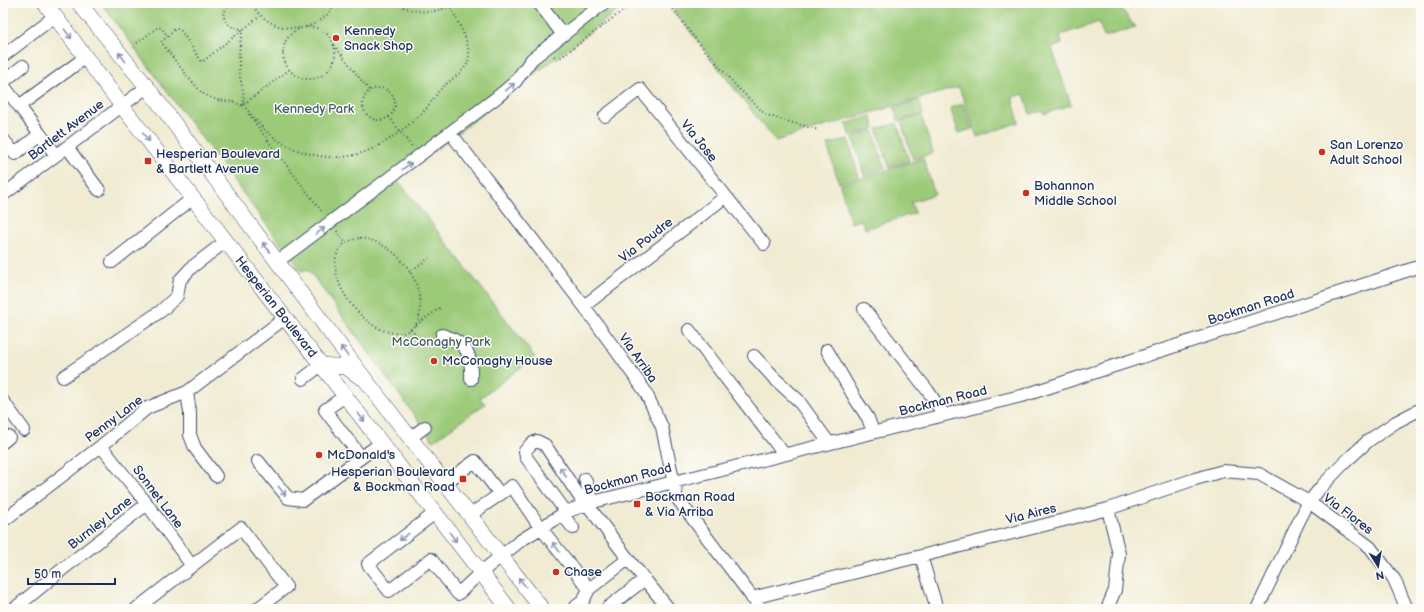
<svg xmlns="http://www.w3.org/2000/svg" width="1424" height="612" font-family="'Balsamiq Sans',sans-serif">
	<rect width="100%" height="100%" fill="#fdfcf7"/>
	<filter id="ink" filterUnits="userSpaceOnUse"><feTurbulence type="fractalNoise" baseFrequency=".025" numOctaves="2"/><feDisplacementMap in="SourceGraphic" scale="8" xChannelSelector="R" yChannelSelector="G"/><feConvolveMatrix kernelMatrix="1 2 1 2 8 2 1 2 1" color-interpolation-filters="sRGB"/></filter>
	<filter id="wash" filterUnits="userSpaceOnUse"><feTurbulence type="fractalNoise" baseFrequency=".012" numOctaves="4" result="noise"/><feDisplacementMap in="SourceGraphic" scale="16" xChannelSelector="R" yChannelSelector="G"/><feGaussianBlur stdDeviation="0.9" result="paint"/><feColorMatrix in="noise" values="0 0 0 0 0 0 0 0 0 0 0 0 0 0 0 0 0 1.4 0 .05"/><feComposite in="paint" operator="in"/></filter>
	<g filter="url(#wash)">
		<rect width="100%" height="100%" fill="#f0ebd2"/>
		<path fill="#9bca78" stroke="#5b7c6b" d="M101,3h527l-231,176 138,178 -55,41 5,6 -52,37 -125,-172 -7,2z
			M668,3h449l18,24 -31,10 -5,-15 -39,13 2,9 -10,4 19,57 -27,9 -1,-3 -13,3 -6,-20 -12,3 7,25 -42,15 -18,-50 -184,54z
			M919,100l4,14 -25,7 -4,-13z
			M963,104l9,25 -13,4 -9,-25z
			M921,115l12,38 -20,6 -12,-38z
			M871,116l4,12 -25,8 -4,-12z
			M897,123l12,38 -20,6 -12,-38z
			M873,130l12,38 -21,7 -11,-38z
			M848,139l11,38 -20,6 -12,-38z
			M923,158l12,36 -24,8 4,11 -50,16 -3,-9 -11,3 -11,-38z"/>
	</g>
	<g filter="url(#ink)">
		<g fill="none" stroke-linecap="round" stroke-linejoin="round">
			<defs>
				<path id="minor" d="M539,3l24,32
					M3,56l52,-40
					M3,82l20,-16
					M3,85l16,21 67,-49
					M605,116l35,-27 124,155
					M40,134l16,21
					M3,139l12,15 25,-20 -21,-28
					M456,140l128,166 61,85 17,36 15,71 84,111
					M67,147l32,43
					M3,195l144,-108
					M112,262l81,-64
					M277,262l219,-164 19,-16 17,-23 72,-56
					M584,306l141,-109
					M864,309l64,82 16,24
					M689,330l95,124
					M442,335c25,7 30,19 29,44
					M827,350l29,50 12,18 5,14
					M754,356l20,22 24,22 31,43
					M63,377l98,-66 16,-15 3,-16 12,-13 34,-26
					M303,379l18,-14
					M187,392l3,21v22l5,13 21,28
					M345,396l-20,14 36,47
					M3,401l21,29
					M410,438l15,-11
					M3,442l6,-5
					M101,446l46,58 45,62
					M258,461l30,37 15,2 78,-57
					M585,479l8,23
					M445,483l30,-22 25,33
					M587,504l41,55 41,50
					M566,512l-40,-55 -1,-6 6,-7 6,-3 8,4 40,60
					M435,513l-67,51 21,27 42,-32 27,35 22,-21 40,-32 46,-29 27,-10 432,-107 396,-129
					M562,514l11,14
					M470,515l42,-29 28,41 49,62
					M3,521l98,-75 46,-38 40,-16 98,-74
					M921,556l16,53
					M752,598l169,-42 187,-47 87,-30 28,-8 36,3 50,28 61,45 24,32 13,30
					M14,609l50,-41 83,-64
					M136,609l105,-81 45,59 -29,22
					M573,609l10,-8 6,-12 39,-30
					M606,609l39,-30
					M1107,609l8,-19 4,-36 -11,-45
					M1257,609l43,-90 9,-17 13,-16 22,-23 24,-22 28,-19 25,-13"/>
				<path id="major" d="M45,3l77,103 387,503
					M79,3l68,84 220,295 175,227
					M321,365l25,2 14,10"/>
			</defs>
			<use href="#minor" stroke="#3b4b6f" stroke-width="14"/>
			<use href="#major" stroke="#3b4b6f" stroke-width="16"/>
			<path stroke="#3b4b6f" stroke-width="2" stroke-dasharray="1 3" stroke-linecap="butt" d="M182,3h16
				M229,3l-6,12c4,11 9,13 20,14 -4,15 -5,33 -3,48 2,9 5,19 3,28
				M251,3c11,18 28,27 49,25
				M396,3c21,12 40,11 60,0
				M668,3l29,38 40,46 28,27 11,4 43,12
				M306,27c13,-4 23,-12 30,-24
				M283 53a26 26 0 1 1 52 0a26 26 0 1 1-52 0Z
				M168,36l-7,6 27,35 14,16 8,4 7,3 17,2 9,4
				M137,43l21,-16 3,1 7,8 7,-7h3l3,2 21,31 58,-46
				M334,45l35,45
				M554,56l4,3 2,-1 73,-55
				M363 104a16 16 0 1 1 32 0a16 16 0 1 1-32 0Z
				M244,104l45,-34
				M243,105c7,8 14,17 22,25 24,22 61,33 93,24 20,-5 46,-24 61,-38 9,-7 14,-18 21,-26 9,-11 27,-17 29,-33 1,-15 -13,-38 -19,-51
				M249,114l23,32 51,67
				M389,117l23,30
				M337,231l8,11
				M360,238c32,3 62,37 60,70 0,7 -1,14 -7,19 -4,4 -10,7 -16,6 -44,-1 -92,-87 -37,-95z
				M409,272l20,-14
				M416,325l25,-18
				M411,329l8,10"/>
			<use href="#minor" stroke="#fff" stroke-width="12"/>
			<use href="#major" stroke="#fff" stroke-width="15"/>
		</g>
		<defs><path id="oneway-shaft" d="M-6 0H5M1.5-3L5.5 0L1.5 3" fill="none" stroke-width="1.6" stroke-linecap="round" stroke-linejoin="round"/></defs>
		<g stroke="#8d97ae">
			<use href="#oneway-shaft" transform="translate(68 34) rotate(53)"/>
			<use href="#oneway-shaft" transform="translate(122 57) rotate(-129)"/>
			<use href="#oneway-shaft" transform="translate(510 87) rotate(-40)"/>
			<use href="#oneway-shaft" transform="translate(146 137) rotate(52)"/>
			<use href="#oneway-shaft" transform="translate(407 166) rotate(-37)"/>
			<use href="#oneway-shaft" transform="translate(320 231) rotate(-36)"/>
			<use href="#oneway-shaft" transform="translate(266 247) rotate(-127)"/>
			<use href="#oneway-shaft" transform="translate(344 351) rotate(-127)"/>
			<use href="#oneway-shaft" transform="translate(361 417) rotate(52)"/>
			<use href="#oneway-shaft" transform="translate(563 472) rotate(-124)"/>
			<use href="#oneway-shaft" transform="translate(282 491) rotate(51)"/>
			<use href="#oneway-shaft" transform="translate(404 537) rotate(143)"/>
			<use href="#oneway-shaft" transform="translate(453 537) rotate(53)"/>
			<use href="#oneway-shaft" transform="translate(556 547) rotate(-128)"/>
			<use href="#oneway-shaft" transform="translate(522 582) rotate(-128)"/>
		</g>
	</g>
	<g fill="#c8321e" stroke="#fdfcf7" stroke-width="1.5">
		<circle cx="336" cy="38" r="4"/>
		<circle cx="1322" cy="152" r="4"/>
		<rect x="144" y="157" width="8" height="8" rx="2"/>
		<circle cx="1026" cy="193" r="4"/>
		<circle cx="434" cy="361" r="4"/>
		<circle cx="319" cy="455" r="4"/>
		<rect x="459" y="475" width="8" height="8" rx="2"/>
		<rect x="633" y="500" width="8" height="8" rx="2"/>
		<circle cx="556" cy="572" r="4"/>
	</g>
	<g text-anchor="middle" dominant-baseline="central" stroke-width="3" stroke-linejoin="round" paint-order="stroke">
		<g font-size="13" fill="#1b2f5e" stroke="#fdfcf7" text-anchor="start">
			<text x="344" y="31">Kennedy<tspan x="344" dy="15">Snack Shop</tspan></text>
			<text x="1330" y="145">San Lorenzo<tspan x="1330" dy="15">Adult School</tspan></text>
			<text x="156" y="154">Hesperian Boulevard<tspan x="156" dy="15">&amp; Bartlett Avenue</tspan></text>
			<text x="1034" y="186">Bohannon<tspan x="1034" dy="15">Middle School</tspan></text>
			<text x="442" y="361">McConaghy House</text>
			<text x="327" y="455">McDonald's</text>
			<text x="455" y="472" text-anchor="end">Hesperian Boulevard<tspan x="455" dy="15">&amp; Bockman Road</tspan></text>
			<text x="645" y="497">Bockman Road<tspan x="645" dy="15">&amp; Via Arriba</tspan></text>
			<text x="564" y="572">Chase</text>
		</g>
		<g font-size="13" fill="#415e66" stroke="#fdfcf7">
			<text x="314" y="109">Kennedy Park</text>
			<text x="441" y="342">McConaghy Park</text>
		</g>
		<g font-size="13" fill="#1b2f5e" stroke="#fdfcf7">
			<text transform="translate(66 130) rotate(-37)">Bartlett Avenue</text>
			<text transform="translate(699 141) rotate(51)">Via Jose</text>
			<text transform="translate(646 240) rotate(-38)">Via Poudre</text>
			<text transform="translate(276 307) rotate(52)">Hesperian Boulevard</text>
			<text transform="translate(1251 307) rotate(-18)">Bockman Road</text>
			<text transform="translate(638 358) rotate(55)">Via Arriba</text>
			<text transform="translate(943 401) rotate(-14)">Bockman Road</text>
			<text transform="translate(114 419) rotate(-37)">Penny Lane</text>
			<text transform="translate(628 479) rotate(-15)">Bockman Road</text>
			<text transform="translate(158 497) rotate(53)">Sonnet Lane</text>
			<text transform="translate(1031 514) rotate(-14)">Via Aires</text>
			<text transform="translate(1348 514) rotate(37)">Via Flores</text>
			<text transform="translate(100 523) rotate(-38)">Burnley Lane</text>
		</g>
	</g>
	<rect width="1424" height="612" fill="none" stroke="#fdfcf7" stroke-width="16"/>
	<g transform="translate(1378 566) rotate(169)" stroke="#fdfcf7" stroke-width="3" paint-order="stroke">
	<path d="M0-3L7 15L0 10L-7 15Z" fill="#1b2f5e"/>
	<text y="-6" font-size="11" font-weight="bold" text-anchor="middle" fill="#1b2f5e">N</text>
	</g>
	<path d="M28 578v6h87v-6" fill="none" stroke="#1b2f5e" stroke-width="2"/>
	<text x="34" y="578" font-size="12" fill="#1b2f5e" stroke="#fdfcf7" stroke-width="3" paint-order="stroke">50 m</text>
</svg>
